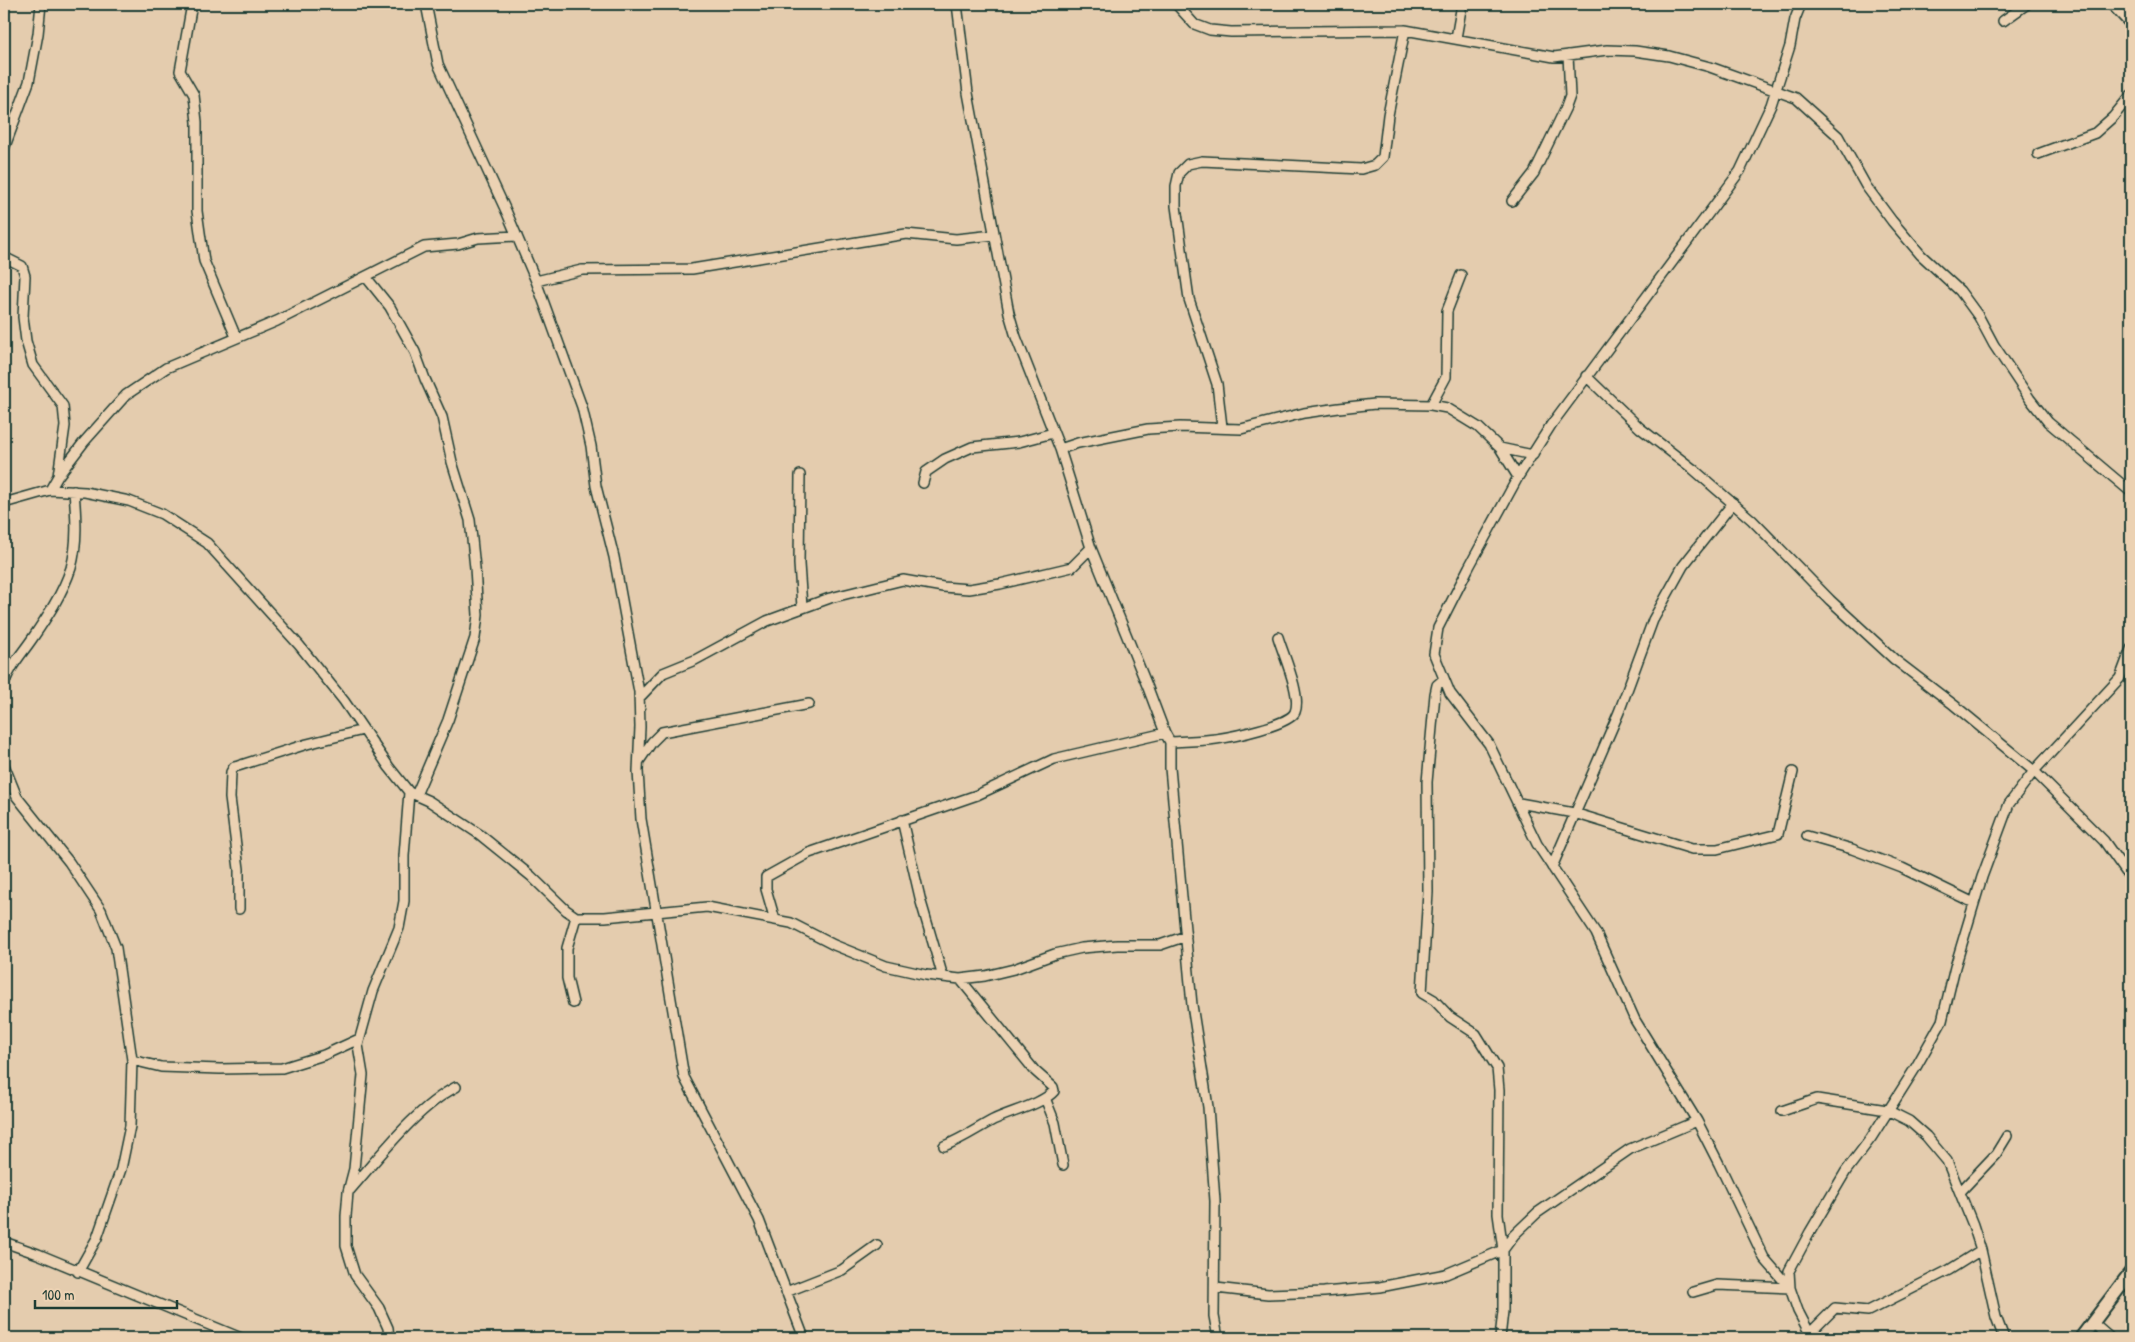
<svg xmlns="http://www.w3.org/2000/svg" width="2135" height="1342" font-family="'Patrick Hand',sans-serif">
	<rect width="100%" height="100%" fill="#e4ccae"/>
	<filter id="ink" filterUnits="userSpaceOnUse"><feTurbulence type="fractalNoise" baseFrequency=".02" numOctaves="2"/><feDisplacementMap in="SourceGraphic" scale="10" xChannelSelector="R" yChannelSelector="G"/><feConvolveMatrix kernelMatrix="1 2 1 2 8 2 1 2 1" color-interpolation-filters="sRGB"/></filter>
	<g filter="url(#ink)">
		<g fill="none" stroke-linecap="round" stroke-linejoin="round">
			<defs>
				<path id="street" d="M192,4l-12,67 14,24 3,27v89l7,50 32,76
					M426,4l12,60 69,149 29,68 46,126 9,39 5,40 18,71 25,135 1,35 -2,44 3,48 43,258 75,143 45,118
					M957,4l11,89 41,220 7,24 44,112 31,99 57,140 17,45 5,9v26l22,237 16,102 7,94 -1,115 4,22
					M1176,4l18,20 16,6 21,2 174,-2 149,27 53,-7 28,1 34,5 41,11 86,31 42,38 28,50 26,35 29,34 39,36 19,26 15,28 36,54 18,23 83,70
					M1801,4l-6,15 -5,27 -19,59 -31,66 -189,254 -33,52 -49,90 -31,61 -4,26 16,39 39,51 48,100 59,89 39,87 62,101 22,43 45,94 26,30 8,23 14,27
					M2111,4l20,21
					M2003,21l24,-17
					M1456,38l6,-34
					M4,149l25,-67 9,-48 3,-30
					M2038,154l57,-21 18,-16 18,-22
					M1512,201l22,-28 32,-66 4,-11 -2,-41
					M4,257l18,9 3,10 -2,41 3,24 7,24 30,41 2,20 -7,50
					M366,277l24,30 25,45 10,27 17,38 10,45 18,58 5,48 3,47 -3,23 -27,82 -32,75
					M536,281l46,-11 110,-1 214,-35 50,5 38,-4
					M1586,376l54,52 53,41 59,51 78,80 64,59 60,46 80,66 70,70 27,38
					M1431,405l15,-28 1,-66 14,-36
					M1222,427l-5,-43 -28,-85 -13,-93v-20l3,-13 9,-9 14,-3 159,8 14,-4 8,-8 5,-42 17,-85
					M1500,448l33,7
					M1060,449l18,-6 70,-14 32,-2 61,2 63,-16 35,-5 36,-4 56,1 16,3 31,19 22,21 18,29
					M800,475l-1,89 3,43
					M923,483l3,-11 19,-13 27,-12 47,-5 34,-9
					M50,490l8,-14 26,-34 42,-47 40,-27 111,-47 147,-74 34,-3 20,-6 39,-2
					M4,503l46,-13 35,2 44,9 33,13 45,29 92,102 45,56 45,66 20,25 20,9 50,33 52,42 35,34 10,7h29l102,-10 84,16 43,22 52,21 40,9 34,4 25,-3 29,-7 41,-15 27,-6 35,-3h43l26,-9
					M1444,679l-7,6 -2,9 -8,88 1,110 -6,101 12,7 16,17 26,17 21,34 2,22 -1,124 5,36v61l-3,27
					M4,684c7,-19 17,-29 28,-45 15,-22 31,-46 39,-71 7,-25 5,-52 3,-77
					M640,697l23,-24 32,-13 72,-39 63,-23 73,-18 40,7 26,2 31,-5 72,-17 19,-19
					M1170,742c15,-1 31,-1 46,-3 15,-2 74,-14 79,-27 7,-16 -12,-58 -17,-75
					M639,761l13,-19 10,-10 147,-28
					M4,765l13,32 52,65 32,48 15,38 16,112 -2,66 -9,43 -24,69 -19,34
					M1519,803l55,10 118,36h25l61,-15 15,-62
					M902,820l19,82 22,75
					M1807,836l45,13 50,19 72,35
					M1552,867l67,-155 34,-92 30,-54 50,-63
					M239,909v-40l-9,-71 1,-26 3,-5 4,-1 69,-22 56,-14
					M775,920l-9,-31v-12l43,-24 168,-58 77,-36 111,-26
					M573,1003l-6,-25v-30l9,-31
					M132,1060l29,7 59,2 62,-1 42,-13 35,-16
					M1045,1098l10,25 8,42
					M1782,1111l35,-12 70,11 22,11 17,15 21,25 26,64 8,25 15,67 8,21
					M944,1146c18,-7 32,-17 49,-26 16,-8 50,-16 61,-29l-1,-4 -18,-16 -75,-92
					M350,1190c30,-34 67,-83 106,-103
					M1960,1192l36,-38 11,-18
					M4,1242l34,12 203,84
					M1216,1288l52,6 56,-2 56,-5 66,-13 57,-24 11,-15 23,-22 93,-64 67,-28
					M786,1292l56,-22 35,-25
					M1693,1292l24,-7 73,3 -1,-17 21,-39 36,-61 25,-33 45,-71 26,-46 13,-54 27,-90 27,-73 25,-33 86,-93 11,-29
					M2095,1320v5l15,13
					M1810,1333l25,-25 33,3 81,-41 32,-20
					M389,1338l-1,-10 -9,-20 -24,-33 -9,-29v-30l2,-24 6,-23 9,-94 -5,-30 15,-54 26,-63 5,-27v-45l5,-64"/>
				<path id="secondary" d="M2081,1338l50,-66"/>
			</defs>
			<use href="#street" stroke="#1f3d34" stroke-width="12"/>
			<use href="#secondary" stroke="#1f3d34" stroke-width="16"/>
			<use href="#street" stroke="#ecd2b3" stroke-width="9"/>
			<use href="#secondary" stroke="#ecd2b3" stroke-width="12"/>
		</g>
	</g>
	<rect width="2135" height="1342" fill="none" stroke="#ecd2b3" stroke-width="20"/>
	<rect x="10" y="10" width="2115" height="1322" fill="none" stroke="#1f3d34" stroke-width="2" filter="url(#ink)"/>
	<path d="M35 1300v8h142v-8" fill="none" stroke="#1f3d34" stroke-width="2.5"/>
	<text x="42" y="1300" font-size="15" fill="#1f3d34" stroke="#ecd2b3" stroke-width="4" paint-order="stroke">100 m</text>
</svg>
